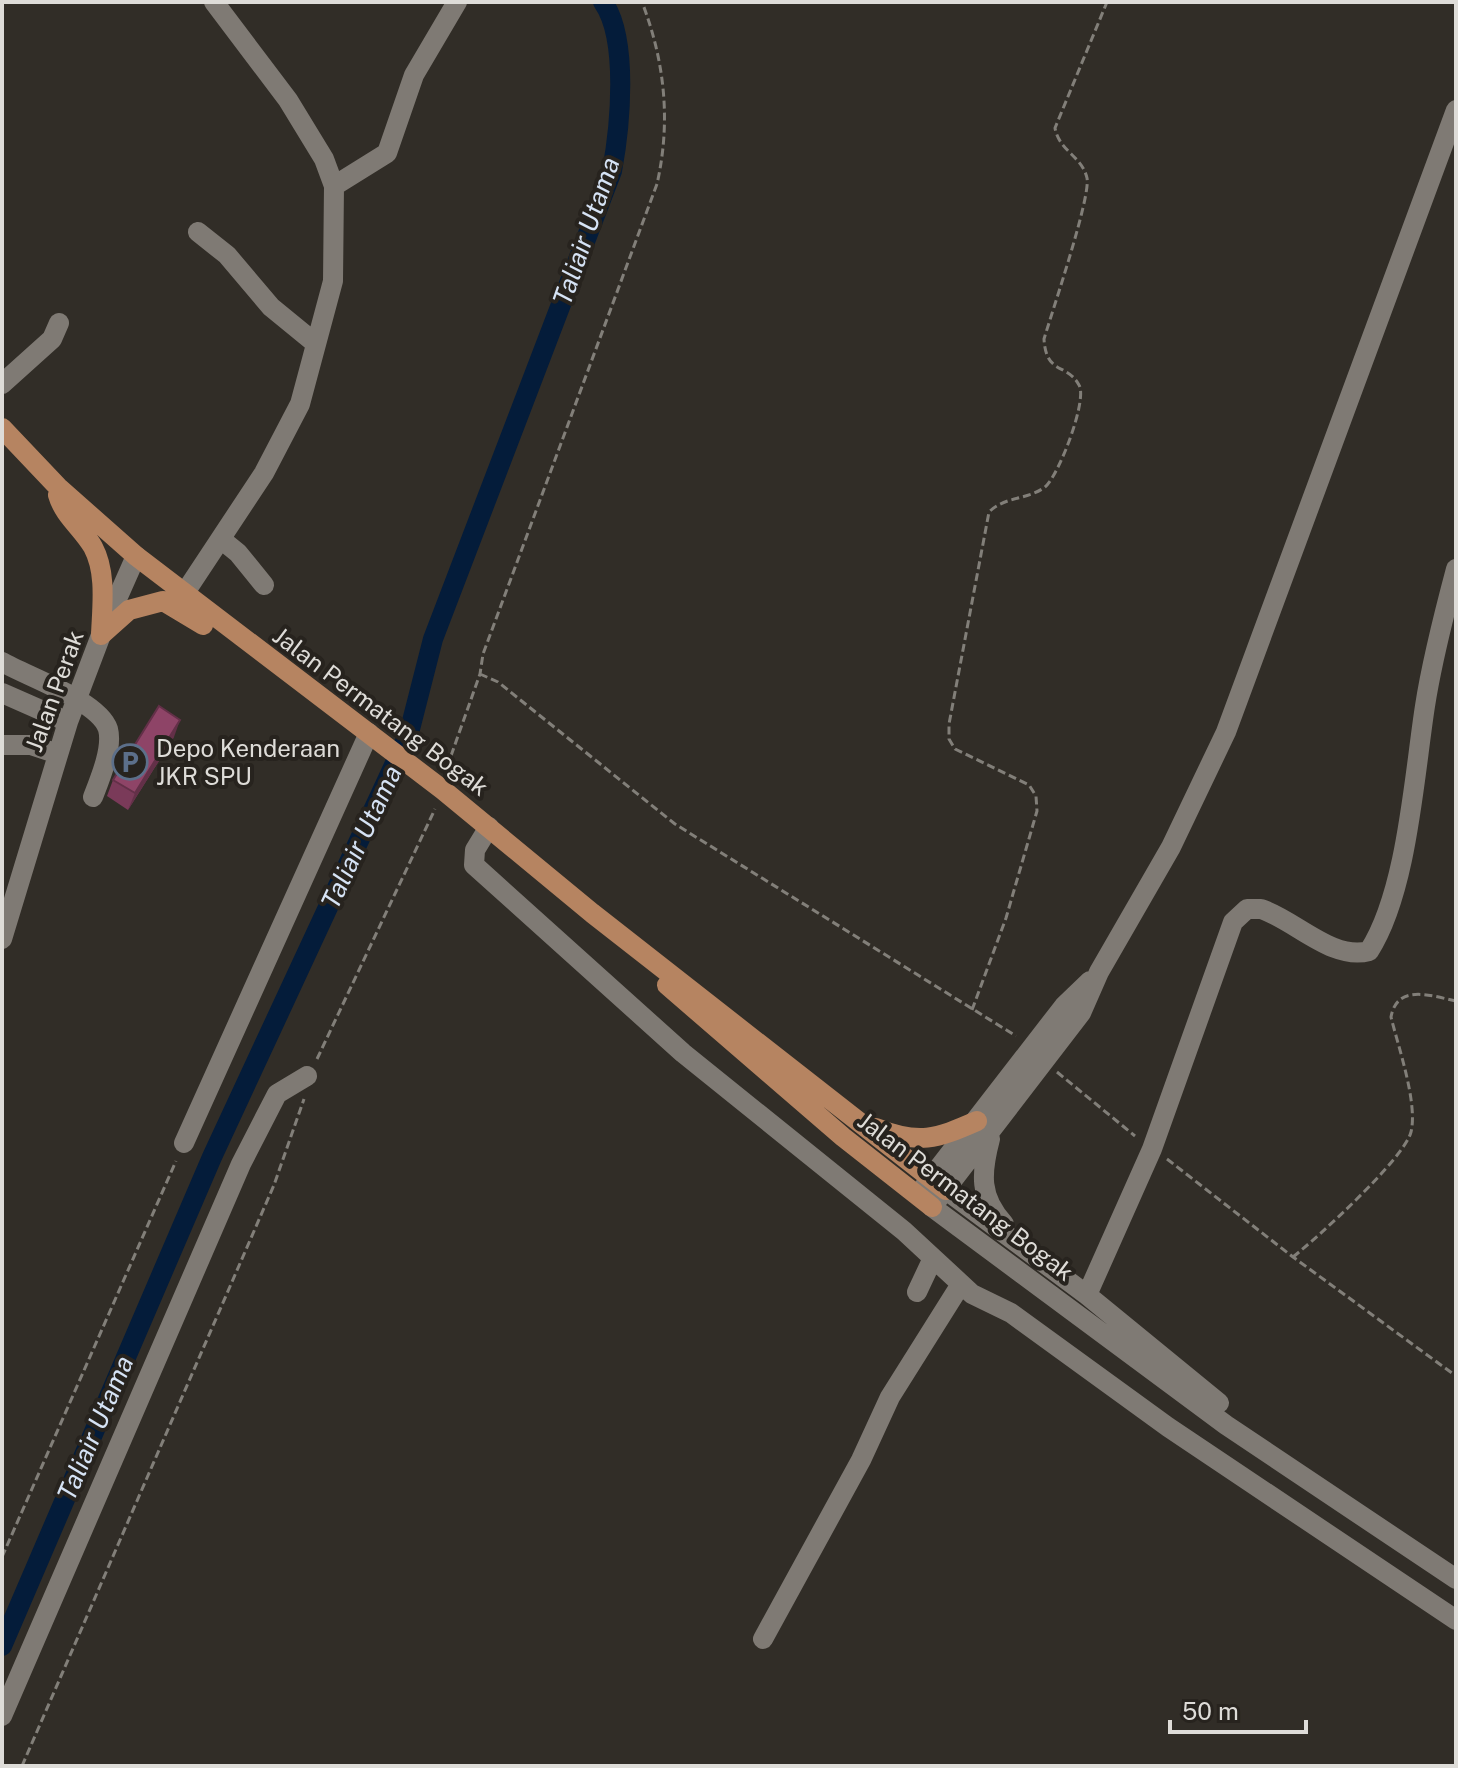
<svg xmlns="http://www.w3.org/2000/svg" width="1458" height="1768" font-family="'Public Sans',sans-serif">
	<rect width="100%" height="100%" fill="#312d27"/>
	<g fill="none" stroke-linecap="round" stroke-linejoin="round">
		<path stroke="#041c3a" stroke-width="20" d="M2,1646l210,-489 197,-424 24,-94 179,-468c8,-43 17,-132 -9,-169"/>
		<path stroke="#827f79" stroke-width="3" stroke-dasharray="8 4" stroke-linecap="butt" d="M480,674l18,8 177,142 341,212
			M447,767l33,-93 3,-20 174,-470c14,-62 8,-122 -15,-182
			M972,1010l34,-92 31,-107 -1,-15 -7,-11 -74,-36 -6,-10v-15l40,-212c16,-16 39,-12 56,-25 13,-10 43,-87 34,-102 -12,-22 -33,-10 -35,-46 8,-27 47,-142 43,-161 -5,-22 -28,-27 -32,-50l52,-126
			M317,1059l118,-250
			M1057,1072l78,64
			M1167,1159l126,98 163,119
			M1293,1257c24,-19 111,-98 118,-125 7,-29 -13,-86 -20,-115 6,-34 41,-21 65,-16
			M2,1557l174,-396
			M22,1766l252,-581 30,-86"/>
		<path stroke="#7f7a74" stroke-width="20" d="M1456,110l-230,622 -55,115 -72,125 -18,41 -149,194 294,218 230,154
			M334,186l53,-33 27,-78 43,-73
			M198,232l29,23 44,52 44,36
			M2,384l50,-45 7,-16
			M222,540l16,13 26,32
			M184,594l80,-121 36,-69 33,-123 1,-95 -10,-27 -36,-59 -74,-98
			M2,662c26,15 97,39 106,67 5,19 -8,50 -15,68
			M2,693l66,29
			M2,745h29l27,9
			M489,827l-14,23 -1,15 209,188 221,178 68,63 39,19 157,114 288,193
			M2,939l66,-217 33,-87 35,-79
			M990,1139c-9,34 -11,58 14,85
			M184,1143l185,-410
			M946,1190l141,105 132,108
			M920,1192l144,-186 26,-25
			M917,1292l16,-34
			M1087,1295l65,-146 81,-227 14,-13h14c34,11 71,52 108,42 38,-59 45,-174 56,-245 7,-46 19,-92 31,-137
			M763,1639l98,-179 29,-63 71,-113
			M2,1716l239,-552 36,-70 30,-18"/>
		<path stroke="#b68461" stroke-width="20" d="M2,428l56,59 78,69 307,234 149,123 354,277
			M58,495c6,21 25,34 35,52 14,26 9,60 8,88
			M101,635l28,-25 34,-9 40,24
			M667,985l176,152 89,70
			M876,1128c43,17 60,11 101,-7"/>
	</g>
	<path fill="#7a3a59" d="M174,737l-46,73 -21,-14 6,-16z"/>
	<path fill="#633048" d="M180,720l-6,17 -46,73 7,-17z"/>
	<path fill="#8e4467" stroke="#633048" stroke-width="2" d="M159,706l21,14 -45,73 -22,-13z"/>
	<defs>
		<symbol id="parking-ring" viewBox="-11 -11 22 22"><circle r="9.5" fill="#27231e" stroke="#5c6f8a" stroke-width="1.5"/><path d="M-3.5-5.5H1a3.5 3.5 0 0 1 0 7H-1V5.5H-3.5ZM-1-3.4V-.6H.8a1.4 1.4 0 0 0 0-2.8Z" fill="#5c6f8a"/></symbol>
	</defs>
	<g fill-rule="evenodd">
		<use href="#parking-ring" x="110" y="742" width="40" height="40"/>
	</g>
	<g text-anchor="middle" dominant-baseline="central" stroke-width="8" stroke-linejoin="round" paint-order="stroke">
		<g font-size="24" fill="#dedcd8" stroke="#27231e">
			<text transform="translate(54 691) rotate(-70)">Jalan Perak</text>
			<text transform="translate(381 711) rotate(37)">Jalan Permatang Bogak</text>
			<text transform="translate(966 1196) rotate(37)">Jalan Permatang Bogak</text>
		</g>
		<g font-size="24" fill="#dedcd8" stroke="#27231e" text-anchor="start">
			<text x="156" y="748">Depo Kenderaan<tspan x="156" dy="28">JKR SPU</tspan></text>
		</g>
		<g font-size="26" font-style="italic" fill="#d6e3f5" stroke="#27231e">
			<text transform="translate(586 231) rotate(-71)">Taliair Utama</text>
			<text transform="translate(361 837) rotate(-65)">Taliair Utama</text>
			<text transform="translate(95 1428) rotate(-67)">Taliair Utama</text>
		</g>
	</g>
	<rect width="1458" height="1768" fill="none" stroke="#dedcd8" stroke-width="8"/>
	<path d="M1170 1720v12h136v-12" fill="none" stroke="#dedcd8" stroke-width="4"/>
	<text x="1182" y="1720" font-size="24" fill="#dedcd8" stroke="#27231e" stroke-width="6" paint-order="stroke">50 m</text>
</svg>
